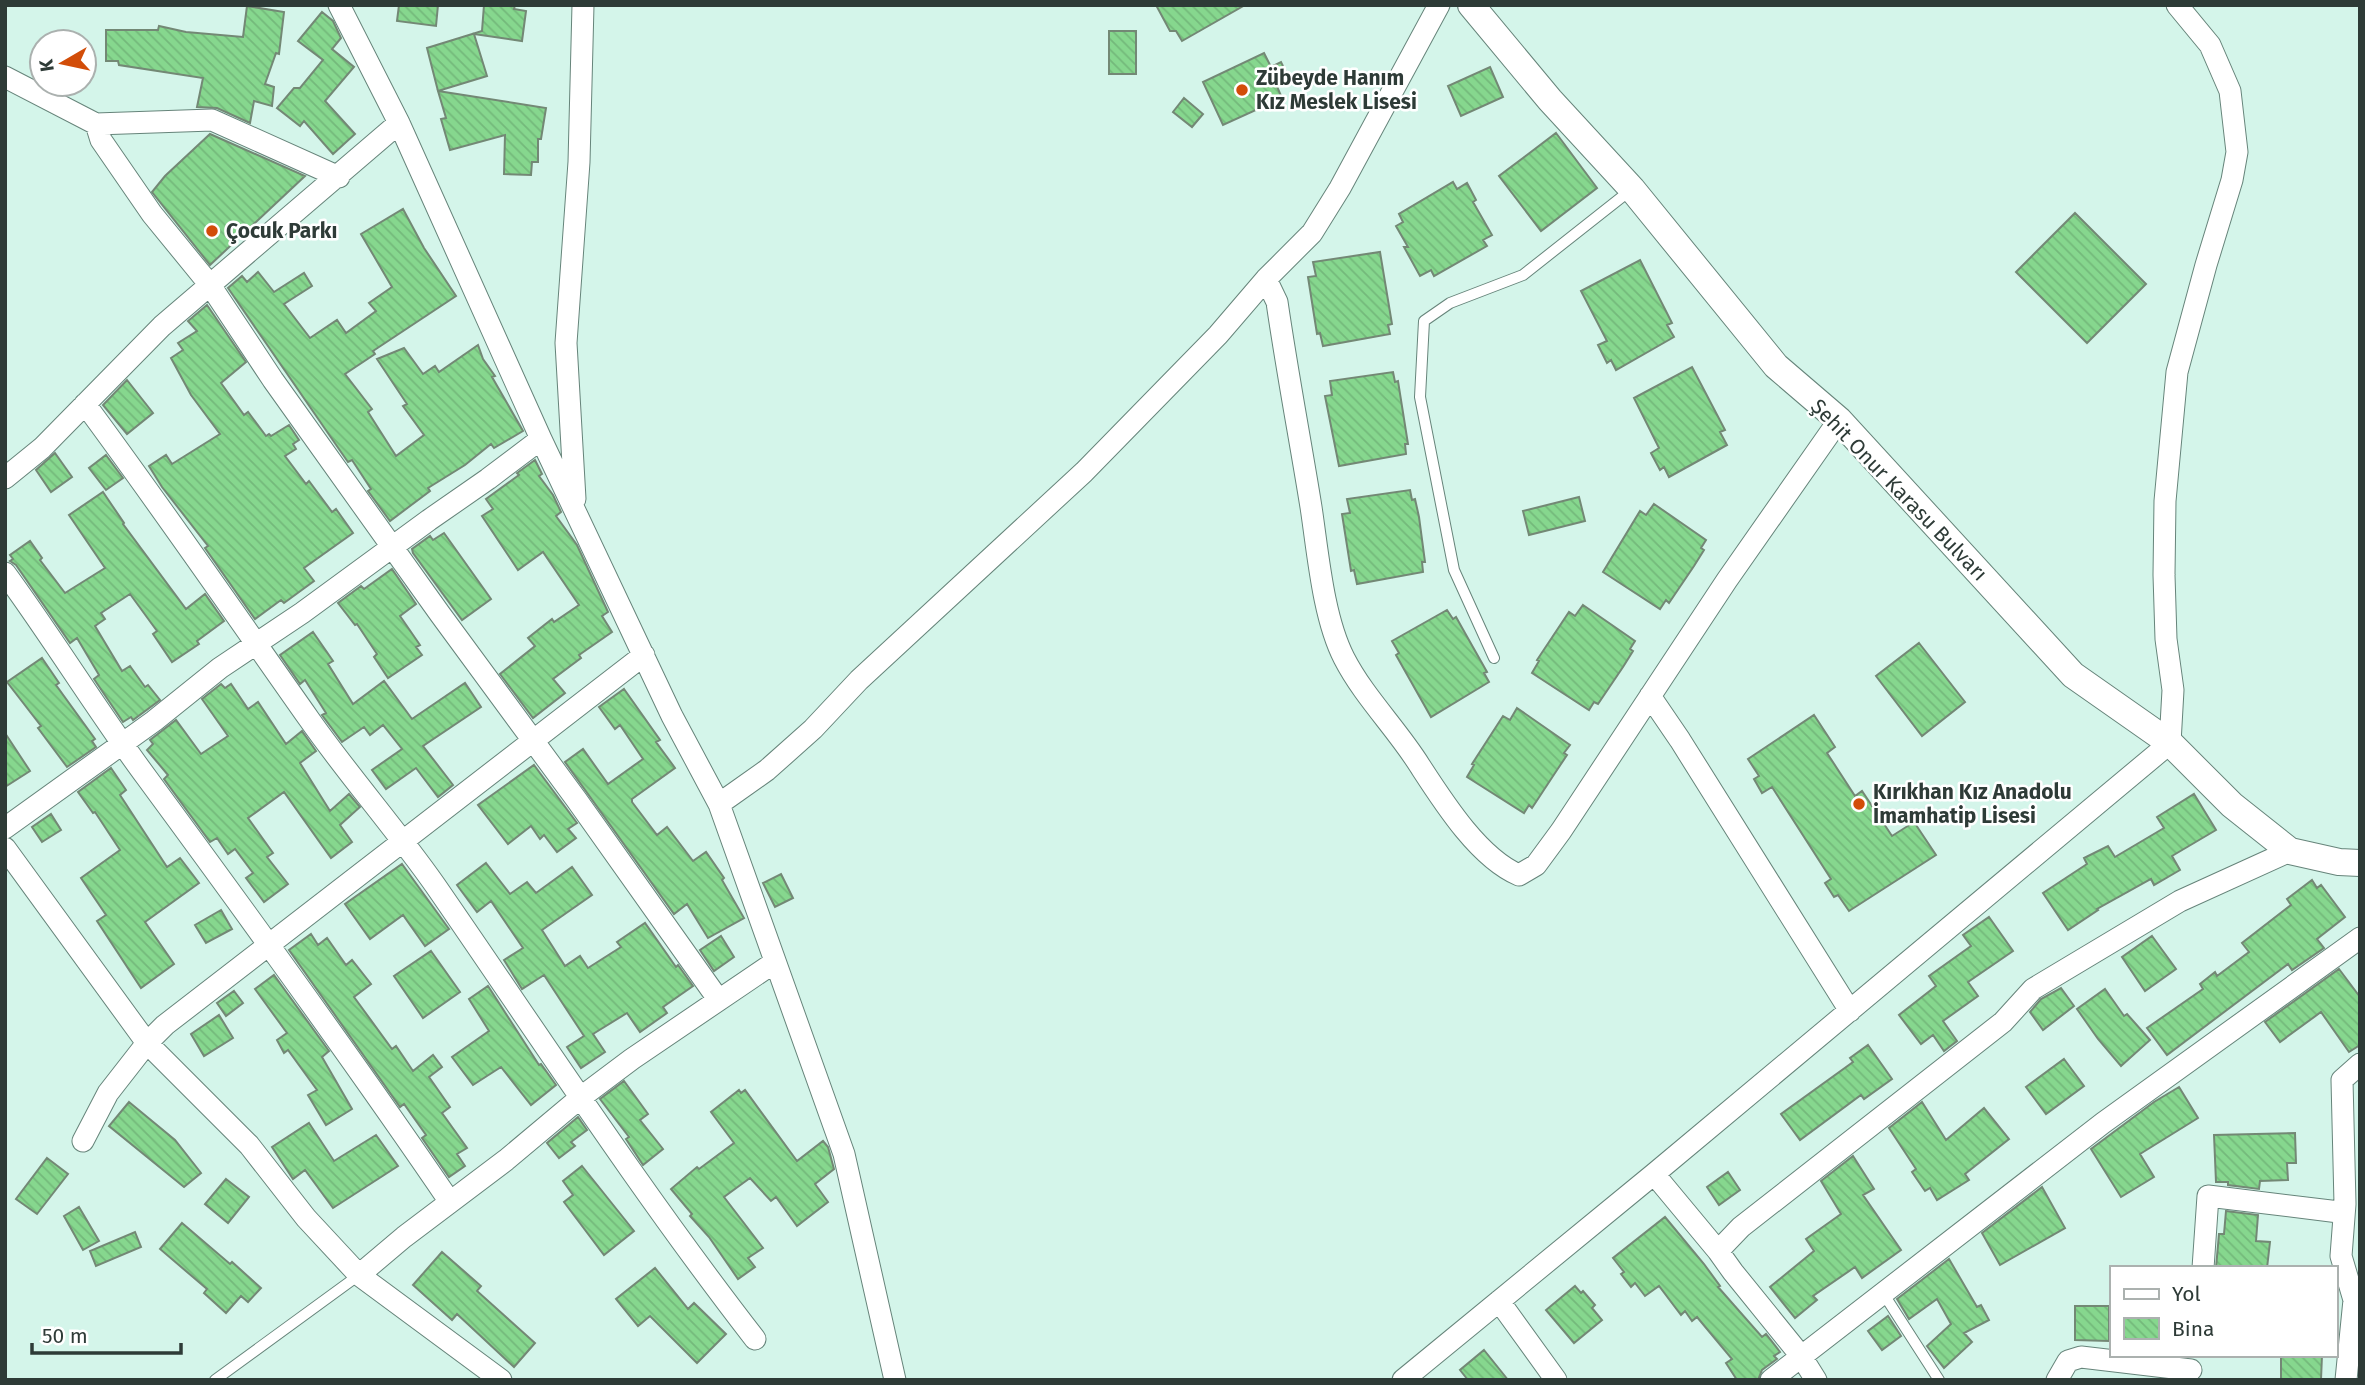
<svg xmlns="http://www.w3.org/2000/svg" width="2365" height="1385" font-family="'Fira Sans',sans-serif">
	<defs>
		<pattern id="building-back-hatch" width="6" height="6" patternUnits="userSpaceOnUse" patternTransform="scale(1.75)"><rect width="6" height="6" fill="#86d78e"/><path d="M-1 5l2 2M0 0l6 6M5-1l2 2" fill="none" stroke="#74b97b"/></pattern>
	</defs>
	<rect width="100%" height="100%" fill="#d4f5ea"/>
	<path fill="url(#building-back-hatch)" stroke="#738875" stroke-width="2" d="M399,5h39l-2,21 -39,-5z
		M484,5h31l-1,4 12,2 -4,30 -48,-7 13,42 -49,15 -11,-43 55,-17z
		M1156,5h89l-63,36 -6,-10h-6z
		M247,6l37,6 -5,42 -3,-1 -11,31 9,3 -2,19 -18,-5 -4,22 -33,-15 -20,-1 6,-29 -84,-13 -1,-4h-12v-31h52l1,-4 27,6 57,5z
		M322,12l11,9 8,17 -9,11 22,18 -29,34 30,33 -22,20 -29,-33 -4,5 -23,-18 17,-20h6l23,-28 -25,-19z
		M1109,31h27v43h-27z
		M1264,53l7,14 10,-5 7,14 -13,6 7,16 -59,27 -20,-43z
		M1490,67l13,30 -42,19 -13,-30z
		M438,91l108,17 -5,31h-3v23h-6l-1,13 -27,-1 1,-39 -55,15 -9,-31 5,-1z
		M1184,98l19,16 -11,13 -19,-15z
		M1556,133l41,55 -56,43 -42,-55z
		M210,134l95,42 -95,89 -58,-73 13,-16z
		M1453,182l4,7 10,-6 9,17 -3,2 19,33 -9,5 4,6 -53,30 -3,-6 -11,6 -16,-29h4l-12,-21 7,-4 -4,-8z
		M403,209l21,39 32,48 -83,55 2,3 -30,20 27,35 -4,3 28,44 28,-21 -21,-29 4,-2 -30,-45 27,-11 19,26 12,-8 4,6 39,-27 5,14 12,17 -3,1 31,54 -29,17 -3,-4 -26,21 -37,23 2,3 -40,30 -22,-30 3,-2 -19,-29 -4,2 -7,-10 -113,-164 14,-12 5,6 11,-10 16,20 30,-19 8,13 -28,18 26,34 27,-18 9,13 30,-22 -7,-8 23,-16 -31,-53z
		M2075,213l71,71 -59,59 -71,-71z
		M1380,252l12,72 -4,1 2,9 -67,12 -3,-13 -3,1 -9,-57 8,-1 -3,-14z
		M1640,260l32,63 -5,2 7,12 -58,33 -5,-10 -4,3 -9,-18 9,-4 -26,-50z
		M207,305l39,57 -25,21 23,32 4,-3 18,24 3,-2 2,2 18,-11 10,15 -6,4 3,5 -11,7 21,28 3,-3 23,31 4,-3 17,24 -49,35 10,13 -30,22 -3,-3 -26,19 -50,-71 3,-2 -46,-59 -13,-21 17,-11 6,9 48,-30 -29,-39 -20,-37 12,-8 -5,-7 19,-12 -9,-10z
		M1692,367l33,63 -5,2 7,13 -58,32 -5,-10 -4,3 -9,-17 8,-5 -25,-50z
		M1393,372l2,10 3,-1 10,63h-3l1,10 -67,12 -14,-70 7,-1 -2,-14z
		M127,380l26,33 -26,21 -24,-29z
		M55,453l17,24 -21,15 -15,-22z
		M106,455l17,23 -17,12 -17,-22z
		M535,460l7,14 -3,2 14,19 8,17 -5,4 21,29 31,67 -6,4 10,16 -33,23 2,3 -28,21 12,14 -32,25 -33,-44 35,-28 -7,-8 24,-19 2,3 25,-17 -36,-53 -25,18 -36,-54 11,-7 -7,-10 33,-24 -2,-2z
		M1410,490l2,10 3,-1 4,18 6,45h-3l1,10 -66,12 -3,-14 -3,1 -9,-57 8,-1 -3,-14z
		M103,492l21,31 -1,1 63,85 19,-15 19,27 -27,20 2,3 -27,18 -19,-28 4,-3 -27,-37 -29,19 4,6 -10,7 27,45 8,-5 15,21 3,-2 12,15 -27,20 -2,-3 -8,5 -29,-43 5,-4 -22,-37 -7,5 -54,-78 -6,-4 3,-2 -3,-4 20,-14 12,17 -2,2 25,33 40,-25 -36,-53z
		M1579,497l6,24 -56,14 -6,-24z
		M1654,504l52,36 -5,8 3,2 -10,16 -25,37 -3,-3 -6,9 -57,-37 37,-61 6,4z
		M444,533l47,66 -29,21 -49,-67 -1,-4 18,-13 3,4z
		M392,569l24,35 -16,12 20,29 -4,2 6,8 -34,23 -14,-21 3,-3 -20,-30 -2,1 -17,-22 23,-17 3,3z
		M1583,605l52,36 -5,8 3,2 -10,16 -25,37 -4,-2 -5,8 -57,-37 7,-12 -2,-1 32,-48 6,4z
		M1447,610l6,9 3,-2 9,16 22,39 -3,1 5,9 -58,35 -35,-62 3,-2 -7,-12z
		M313,632l20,29 -5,3 25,40 31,-23 28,38 53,-36 16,24 -58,39 30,39 -15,12 -22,-29 -30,21 -14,-19 30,-21 -19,-24 -13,10 -6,-8 -22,15 -20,-27 4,-2 -21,-33 -5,4 -20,-29z
		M1919,643l46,59 -43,34 -46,-60z
		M42,658l17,25 -3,2 39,54 -3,2 4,6 -29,20 -29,-39 3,-2 -34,-44z
		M221,684l4,4 6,-4 17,25 10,-7 28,42 16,-13 14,20 -16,12 30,48 19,-17 11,13 -20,18 12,17 -21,16 -47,-66 -36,26 25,35 -6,4 21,27 -24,18 -18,-24 7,-5 -18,-24 -7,5 -11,-16 -7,4 -46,-63 4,-4 -21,-25 6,-6 -3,-4 26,-20 25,34 27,-18 -26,-37z
		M624,689l36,51 -4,2 19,26 -43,31v3l25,33 10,-8 26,34 13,-9 18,26 -2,2 22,38 -36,20 -21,-34 -13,10 -109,-152 18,-13 25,35 35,-25 -23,-34 -5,4 -16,-22z
		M1517,708l53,37 -6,8 3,2 -10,15 -25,38 -3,-3 -5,8 -57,-36 7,-12 -2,-1 31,-48 7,4z
		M1814,715l21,32 -8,6 28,43 7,-5 30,45 22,-14 22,33 -87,56 -11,-16 -4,2 -9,-14 6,-4 -59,-92 -10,6 -8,-14 5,-3 -11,-17z
		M5,733l25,38 -25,16z
		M534,765l43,58 -9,6 8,9 -19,14 -13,-17 -4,4 -9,-13 -23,18 -30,-39z
		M111,768l15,22 -6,5 47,72 13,-9 19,25 -54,39 29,42 -33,24 -44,-67 9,-6 -25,-37 39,-28 -25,-38 -2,1 -15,-21z
		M2194,794l22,36 -44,26 8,14 -26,15 -3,-6 -54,30 1,1 -30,20 -25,-37 44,-29 -3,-6 24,-12 7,11 49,-29 -7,-11z
		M51,814l10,16 -19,12 -10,-15z
		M486,863l24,31 17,-12 9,11 36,-26 20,28 -50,35 23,36 15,-10 8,12 33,-21 -4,-5 28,-19 31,44 2,-2 15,21 -30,21 4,6 -27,19 -13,-19 -34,21 12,18 -24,16 -14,-21 17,-11 -40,-61 -22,14 -18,-29 19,-12 -32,-47 -14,11 -20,-27z
		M402,864l47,65 -24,17 -22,-31 -33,24 -25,-35z
		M781,874l12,24 -18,9 -12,-24z
		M2312,880l5,8 4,-3 24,32 -28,22 7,9 -32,22 -4,-6 -121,91 -20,-27 56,-39 -3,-5 15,-12 2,4 32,-24 -7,-9 49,-38 -4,-6z
		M221,910l11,19 -26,14 -11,-18z
		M1989,917l24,34 -45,31 10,14 -35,25 14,20 -13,10 -11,-16 -12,9 -22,-29 37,-29 -7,-10 42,-30 -8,-11z
		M311,934l7,11 9,-7 19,27 6,-5 19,24 -17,13 38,52 4,-3 17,25 20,-16 9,12 -13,10 21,30 -8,6 25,35 -10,6 8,12 -16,11 -27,-39 4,-3 -22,-31 -4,3 -111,-157z
		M721,936l13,21 -20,14 -14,-21z
		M2152,936l24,33 -31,22 -23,-34z
		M431,951l29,41 -37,26 -29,-42z
		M2339,969l21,28v48l-11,7 -28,-40 -41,30 -15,-20z
		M274,975l55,76 -7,6 30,52 -26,16 -18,-30 9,-5 -29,-40 -4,3 -7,-13 10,-7 -32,-44z
		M488,986l51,79 2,-1 15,21 -25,20 -30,-38 -28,18 -21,-28 37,-26 -20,-32z
		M2061,988l13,18 -31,24 -13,-18 11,-13z
		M2105,989l19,27 3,-2 23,26 -29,26 -23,-27 -21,-30z
		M234,991l9,12 -17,13 -9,-13z
		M219,1015l14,23 -29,18 -13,-22z
		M1868,1045l24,34 -28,20 -3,-4 -61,45 -19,-26 72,-52 -3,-4z
		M2064,1059l20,27 -38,28 -20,-27z
		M624,1081l24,33 -8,6 23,29 -20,16 -17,-26 3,-2 -29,-38z
		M2179,1087l19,31 -58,36 14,23 -33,20 -30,-48 63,-47z
		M739,1090l2,3 4,-3 52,71 26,-20 5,6 6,22 -19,15 13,18 -31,24 -21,-29 -5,4 -21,-23 -26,19 39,51 -15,10 7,9 -17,12 -29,-42 -19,-21 2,-2 -21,-25 26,-22 2,2 35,-26 -23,-31z
		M129,1102l46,38 26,33 -17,14 -75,-61z
		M1922,1102l24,38 38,-32 25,31 -44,35 4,6 -32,20 -7,-12 -5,3 -13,-19 4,-3 -27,-41z
		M578,1117l9,13 -16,12 4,4 -16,12 -12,-15z
		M309,1123l25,38 42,-26 22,31 -65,42 -28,-38 -12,9 -21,-32z
		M2295,1133l1,30h-9l1,17 -28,1 -1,8 -31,-4v-3h-12l-2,-47z
		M1853,1156l21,33 -11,6 38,55 -39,28 -7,-11 -42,29 4,4 -22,18 -25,-31 44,-36 -8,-12 35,-25 -20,-33z
		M47,1158l21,16 -31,40 -21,-15z
		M582,1166l52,65 -30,24 -40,-53 9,-7 -10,-14z
		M1728,1172l12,18 -21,15 -12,-18z
		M226,1179l23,18 -21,26 -23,-19z
		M2042,1187l23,41 -65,37 -18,-32z
		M79,1207l20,34 -16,9 -19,-34z
		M2226,1211l32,4 -2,26 14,1 -3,26h-51l3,-34h5z
		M1665,1217l39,47 16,22 -2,1 44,50 4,-3 14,18 -6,4 3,3 -15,11 -4,10h-21l-11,-17 6,-4 -35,-42 -5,4 -7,-10 -4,4 -22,-29 -14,10 -10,-13 -4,4 -10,-13 3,-2 -11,-14z
		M182,1223l48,41 2,-2 29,26 -13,14 -7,-6 -15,17 -22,-20 3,-4 -47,-40z
		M135,1232l6,15 -45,19 -6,-15z
		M442,1252l39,34 -4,5 58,52 -21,24 -57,-53 -5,6 -39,-35z
		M1949,1259l28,48 4,-2 8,15 -25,13 8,9 -28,26 -17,-22 24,-22 -14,-25 -28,20 -12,-20z
		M655,1268l33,41 6,-6 32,31 -29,29 -47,-47 -12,10 -22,-27z
		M1575,1286l6,7 2,-2 12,14 -3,3 10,12 -28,23 -28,-33z
		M2075,1306h34v35l-34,-1z
		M1888,1316l13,20 -19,14 -14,-19z
		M1484,1350l24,30h-40l-8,-10z
		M2281,1355h41l-1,25 -40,-1z"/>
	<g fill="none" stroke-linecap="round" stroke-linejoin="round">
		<defs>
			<path id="service" d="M1494,658l-40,-88 -34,-173 4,-76 26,-18 73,-28 109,-86
				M1883,1293l56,87
				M215,1380l144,-105"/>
			<path id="minor" d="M339,5l60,118 142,316 131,277 47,88 125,350 51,226
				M5,77l91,47 116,-4 127,57
				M96,124l5,16 51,74 58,71 63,95 167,234 136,185 142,200
				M1266,279l11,23c10,69 23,137 34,205 7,46 12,110 33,151 20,39 53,71 76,108 24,37 59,92 99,109l17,-10 25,-34 166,-251 112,-160
				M85,404c77,104 150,210 224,315 40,57 86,109 126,166 105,152 206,307 320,454
				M5,478l37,-30 120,-122 237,-203
				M575,499l-9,-156 13,-181 4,-157
				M5,573c49,67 93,139 142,205 103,140 205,280 303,424
				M1650,696l30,44 170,271
				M719,804l48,-34 46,-41 46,-49 225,-208 134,-137 48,-56 46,-46 28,-45 99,-183
				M5,828l149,-107 66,-53 82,-55 127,-93 59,-41 53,-40
				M5,848l142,195 102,102 57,73 53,57 142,105
				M83,1141l25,-48 39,-50 18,-18 479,-370
				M1654,1174l64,77 15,21 68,84 15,24
				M2345,1204l-4,52 13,44 -8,80
				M1718,1251l23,-24 262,-205 30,-33 147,-88 110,-50
				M2203,1268l5,-72 131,16 6,-8 -3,-124 18,-16
				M359,1275l45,-38 102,-77 74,-62 52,-39 143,-97
				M1499,1301l57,79
				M1403,1380l251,-206 516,-431 3,-53 -7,-51 -2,-64 1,-74 12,-129 29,-107 26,-85 5,-28 -7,-61 -20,-46 -33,-40
				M1771,1380l332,-257 257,-185
				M2057,1380l11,-19 13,-4 110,13"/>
			<path id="tertiary" d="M1471,5l79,95 82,89 144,177 63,54 234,255 97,68 62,62 58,46 49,11 21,1"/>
		</defs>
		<use href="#service" stroke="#66847a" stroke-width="12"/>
		<use href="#minor" stroke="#66847a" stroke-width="23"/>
		<use href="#tertiary" stroke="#66847a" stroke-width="28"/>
		<use href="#service" stroke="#fff" stroke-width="10"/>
		<use href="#minor" stroke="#fff" stroke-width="21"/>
		<use href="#tertiary" stroke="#fff" stroke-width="26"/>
	</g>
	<g fill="#d24d09" stroke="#fff" stroke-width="2.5">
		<circle cx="1242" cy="90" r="7"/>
		<circle cx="212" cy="231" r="7"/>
		<circle cx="1859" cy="804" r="7"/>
	</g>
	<g text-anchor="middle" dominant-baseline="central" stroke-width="5" stroke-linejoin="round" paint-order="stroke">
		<g font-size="21" font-weight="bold" fill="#2e3b37" stroke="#fff" text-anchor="start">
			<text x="1256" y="78">Zübeyde Hanım<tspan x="1256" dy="24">Kız Meslek Lisesi</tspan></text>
			<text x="226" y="231">Çocuk Parkı</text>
			<text x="1873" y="792">Kırıkhan Kız Anadolu<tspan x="1873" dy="24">İmamhatip Lisesi</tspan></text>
		</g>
		<g font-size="21" fill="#2e3b37" stroke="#fff">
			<text transform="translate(1899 490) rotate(46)">Şehit Onur Karasu Bulvarı</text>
		</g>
	</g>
	<rect width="2365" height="1385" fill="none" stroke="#2e3b37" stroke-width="14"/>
	<rect x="2110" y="1266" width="228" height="91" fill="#ffffff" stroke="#abb1af" stroke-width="2"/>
	<rect x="2124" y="1289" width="35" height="10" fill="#ffffff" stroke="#abb1af" stroke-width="2"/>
	<text x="2172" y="1301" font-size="21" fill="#2e3b37">Yol</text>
	<rect x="2124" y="1318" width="35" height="21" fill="url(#building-back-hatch)" stroke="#abb1af" stroke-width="2"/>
	<text x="2172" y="1336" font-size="21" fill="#2e3b37">Bina</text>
	<g transform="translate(63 63) rotate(261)"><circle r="33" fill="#ffffff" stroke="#abb1af" stroke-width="2"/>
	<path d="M0-5L12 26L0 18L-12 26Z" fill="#d24d09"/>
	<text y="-10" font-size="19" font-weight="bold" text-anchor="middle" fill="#2e3b37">K</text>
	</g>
	<path d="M32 1343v10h149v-10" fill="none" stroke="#2e3b37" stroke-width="3.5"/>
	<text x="42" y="1343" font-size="21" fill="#2e3b37" stroke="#ffffff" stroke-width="5" paint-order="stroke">50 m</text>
</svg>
